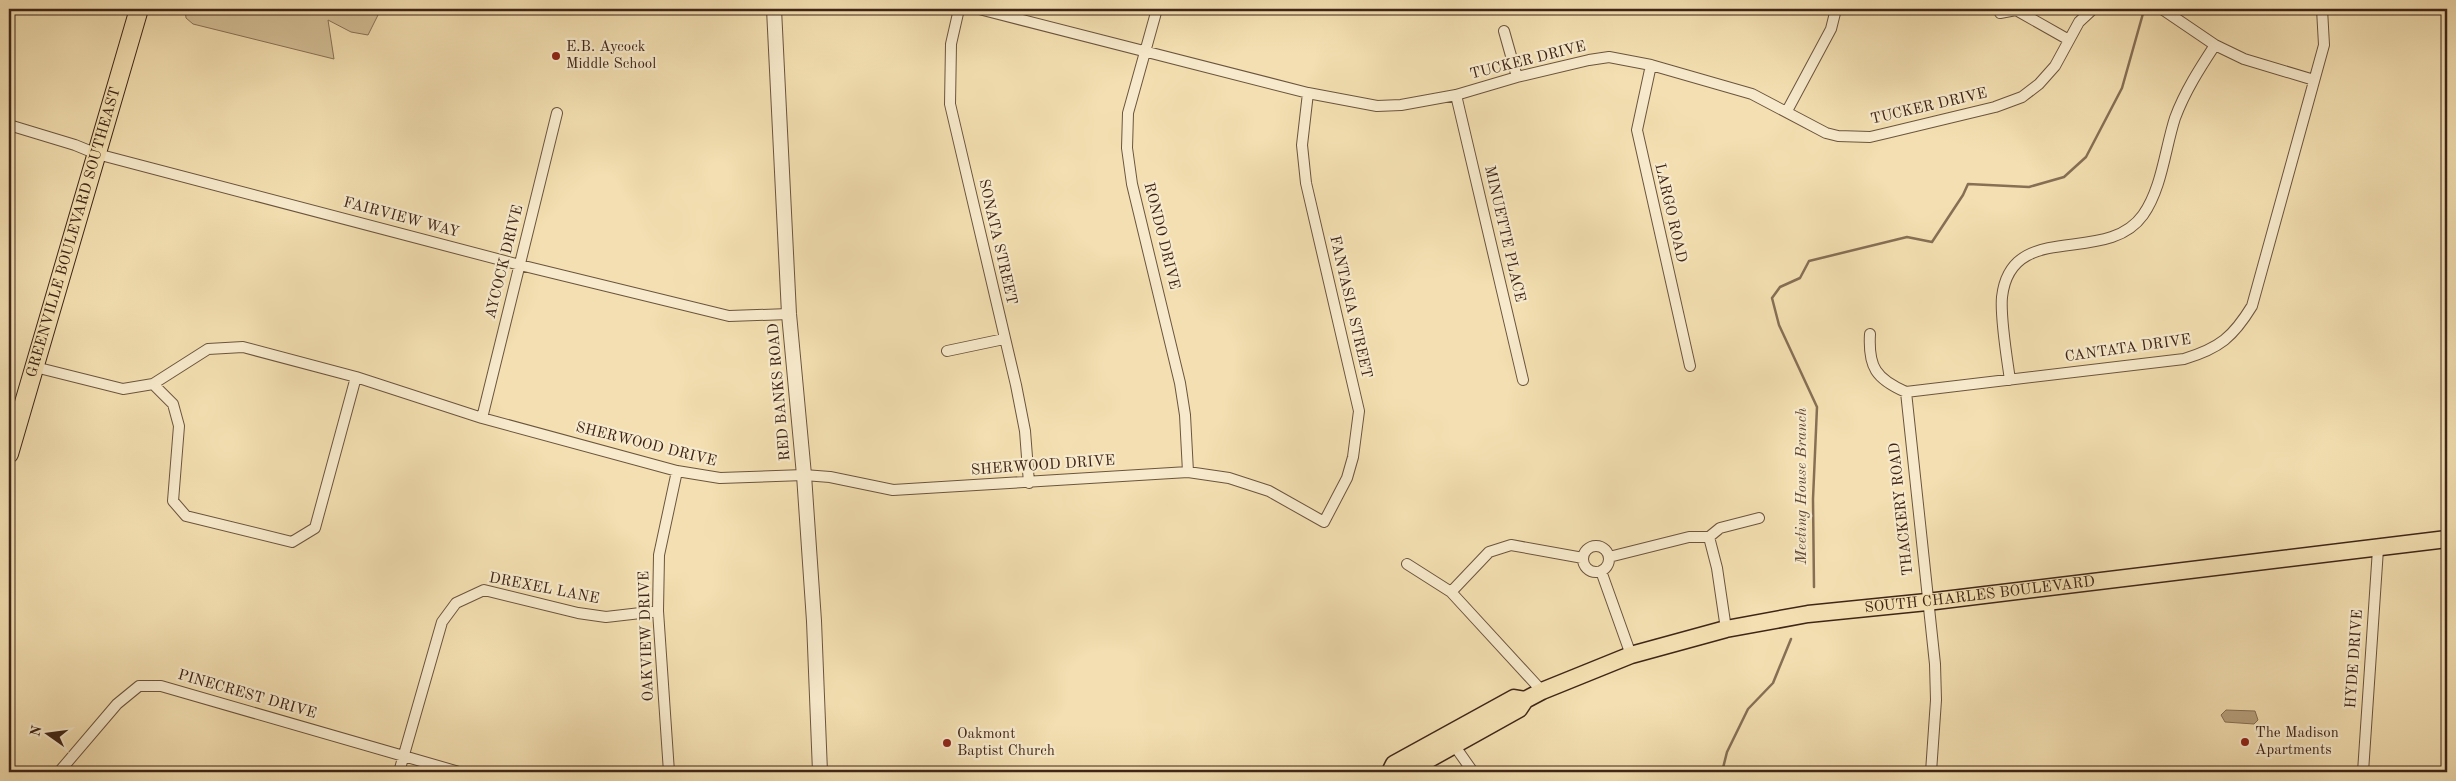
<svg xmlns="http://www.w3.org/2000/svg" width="2456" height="781" font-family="'Old Standard TT',serif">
	<rect width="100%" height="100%" fill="#f3dfb1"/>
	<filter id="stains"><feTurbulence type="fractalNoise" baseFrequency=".004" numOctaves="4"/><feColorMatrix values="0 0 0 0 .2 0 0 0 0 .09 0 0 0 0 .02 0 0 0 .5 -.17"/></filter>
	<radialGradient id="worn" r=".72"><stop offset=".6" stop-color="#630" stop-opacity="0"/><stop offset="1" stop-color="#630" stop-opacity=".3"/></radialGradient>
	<path fill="#d4bf97" stroke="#8a7258" d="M185,9h196l-13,26 -17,-3 -23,-12 6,39 -141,-35 -7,-6z"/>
	<path fill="#b6a07d" stroke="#866f55" d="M2226,710l29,1 3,9 -4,4 -29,-2 -4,-7z"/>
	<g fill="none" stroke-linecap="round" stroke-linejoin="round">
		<path stroke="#866f55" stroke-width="2.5" d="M1814,587l-1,-88 4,-92 -38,-82 -7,-27 8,-11 20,-9 9,-17 98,-24 25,5 31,-47 5,-11 61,3 35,-10 22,-20 36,-69 22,-78
			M1722,772l5,-20 21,-43 25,-26 18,-44"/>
		<defs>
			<path id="minor" d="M959,9l-8,35 -1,60 66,281 9,46 4,52
				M979,9l329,84 69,13 24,-1 55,-10 61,-18 72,-17 20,-3 42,8 101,29 74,39 12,3 32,1 17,-4 108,-26 27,-10 17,-13 16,-18 24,-44 14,-13
				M1157,9l-29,104 -1,35 5,36 48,199 5,32 3,57
				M2162,9l53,36 29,14 70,21
				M2000,13l16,-3 53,30
				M1504,31l13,46
				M1651,65l-14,65 53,236
				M1456,95l67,285
				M1787,111l44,-82 5,-20
				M9,125l66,20 22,9 423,111 209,51 60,-2
				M1870,334c-2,33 6,45 36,58l278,-33c36,-11 49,-22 68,-53l72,-261 -2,-36
				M947,351l57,-12
				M35,367l88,22 30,-5 55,-35 35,-2 113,30 126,41 195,53 43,7 84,-3 26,2 63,13 295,-18 41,6 40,13 55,31 23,-44 6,-21 6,-46 -53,-228 -4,-38 6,-52
				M2010,380c-3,-22 -10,-62 -8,-83 9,-79 104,-30 141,-82 19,-27 22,-66 32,-97 10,-27 25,-50 40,-73
				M153,384l20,20 6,22 -6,75 13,15 106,26 23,-14 41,-151
				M1906,392l29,272 1,36 -5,72
				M482,418l75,-305
				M1709,537l8,31 9,61
				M1709,537l11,-9 39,-10
				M1583 559a13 13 0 1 1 26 0a13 13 0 1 1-26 0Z
				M1609,557l80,-20h20
				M1407,564l44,28 91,99
				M1601,571l30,84
				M1451,592l38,-40 22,-7 72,13
				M1454,745l19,27
				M59,772l58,-68 22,-18h22l298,86
				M399,772l43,-150 14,-19 28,-13 94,23 28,4 52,-6
				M669,772l-11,-161 1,-56 18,-84
				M2363,772l15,-223"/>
			<path id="tertiary" d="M774,9l15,305 15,161 10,146 6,151"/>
			<g id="primary">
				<path d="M1390,772l4,-8 120,-66 11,2"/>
				<path id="s1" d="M1406,772l113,-63 6,-9 17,-9 89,-36 95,-26 82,-15 119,-12 520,-63"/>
			</g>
			<g id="trunk">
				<path id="s2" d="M9,454l130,-445"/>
			</g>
		</defs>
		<use href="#minor" stroke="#6c543e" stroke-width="12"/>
		<use href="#tertiary" stroke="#6c543e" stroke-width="16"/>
		<use href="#primary" stroke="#3f2518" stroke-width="19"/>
		<use href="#trunk" stroke="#3f2518" stroke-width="20"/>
		<use href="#minor" stroke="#f7eacc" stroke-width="10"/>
		<use href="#tertiary" stroke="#f7eacc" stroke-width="14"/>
		<use href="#primary" stroke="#f3dfb1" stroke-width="16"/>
		<use href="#trunk" stroke="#f3dfb1" stroke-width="18"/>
	</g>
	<g fill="#8f2418" stroke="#f7eacc" stroke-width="2">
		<circle cx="556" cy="56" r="5"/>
		<circle cx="2245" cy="742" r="5"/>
		<circle cx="947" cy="743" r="5"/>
	</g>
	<g text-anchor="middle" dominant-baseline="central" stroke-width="4.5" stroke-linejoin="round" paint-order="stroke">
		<g font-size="15" fill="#3f2518" stroke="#f7eacc" text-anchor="start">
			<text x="566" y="47">E.B. Aycock<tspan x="566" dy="17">Middle School</tspan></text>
			<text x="2255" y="733">The Madison<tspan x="2255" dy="17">Apartments</tspan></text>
			<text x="957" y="734">Oakmont<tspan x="957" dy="17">Baptist Church</tspan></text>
		</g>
		<g font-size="15" fill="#3f2518" stroke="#f7eacc">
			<text transform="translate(1528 61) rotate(-14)">TUCKER DRIVE</text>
			<text transform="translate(1929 107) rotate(-13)">TUCKER DRIVE</text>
			<text transform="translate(1670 213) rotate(77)">LARGO ROAD</text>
			<text transform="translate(401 218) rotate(15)">FAIRVIEW WAY</text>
			<text stroke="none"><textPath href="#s2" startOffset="231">GREENVILLE BOULEVARD SOUTHEAST</textPath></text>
			<text transform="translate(1504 234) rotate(77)">MINUETTE PLACE</text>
			<text transform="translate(1161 236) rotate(76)">RONDO DRIVE</text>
			<text transform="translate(997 242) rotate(77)">SONATA STREET</text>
			<text transform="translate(505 262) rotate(-76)">AYCOCK DRIVE</text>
			<text transform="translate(1350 307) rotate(77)">FANTASIA STREET</text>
			<text transform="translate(2128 349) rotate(-8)">CANTATA DRIVE</text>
			<text transform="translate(780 392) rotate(-95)">RED BANKS ROAD</text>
			<text transform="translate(646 445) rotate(14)">SHERWOOD DRIVE</text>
			<text transform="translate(1043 466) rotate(-4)">SHERWOOD DRIVE</text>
			<text transform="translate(1902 509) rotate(-96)">THACKERY ROAD</text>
			<text transform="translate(544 589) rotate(11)">DREXEL LANE</text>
			<text stroke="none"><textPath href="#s1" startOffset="610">SOUTH CHARLES BOULEVARD</textPath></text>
			<text transform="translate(647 636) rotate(-92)">OAKVIEW DRIVE</text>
			<text transform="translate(2355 659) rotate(-86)">HYDE DRIVE</text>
			<text transform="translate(247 695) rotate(16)">PINECREST DRIVE</text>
		</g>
		<g font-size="16" font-style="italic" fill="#634a36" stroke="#f7eacc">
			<text transform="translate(1802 486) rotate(-90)">Meeting House Branch</text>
		</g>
	</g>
	<rect width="2456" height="781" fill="none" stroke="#f3dfb1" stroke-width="30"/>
	<rect x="10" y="10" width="2436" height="761" fill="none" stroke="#3f2518" stroke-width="2.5"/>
	<rect x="15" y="15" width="2426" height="751" fill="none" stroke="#3f2518"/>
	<g transform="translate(48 734) rotate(284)" stroke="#f7eacc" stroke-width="4" paint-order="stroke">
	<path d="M0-4L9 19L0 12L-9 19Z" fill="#3f2518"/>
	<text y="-8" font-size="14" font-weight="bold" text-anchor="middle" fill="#3f2518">N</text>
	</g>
	<rect width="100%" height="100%" filter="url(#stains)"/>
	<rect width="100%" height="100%" fill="url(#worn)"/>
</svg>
